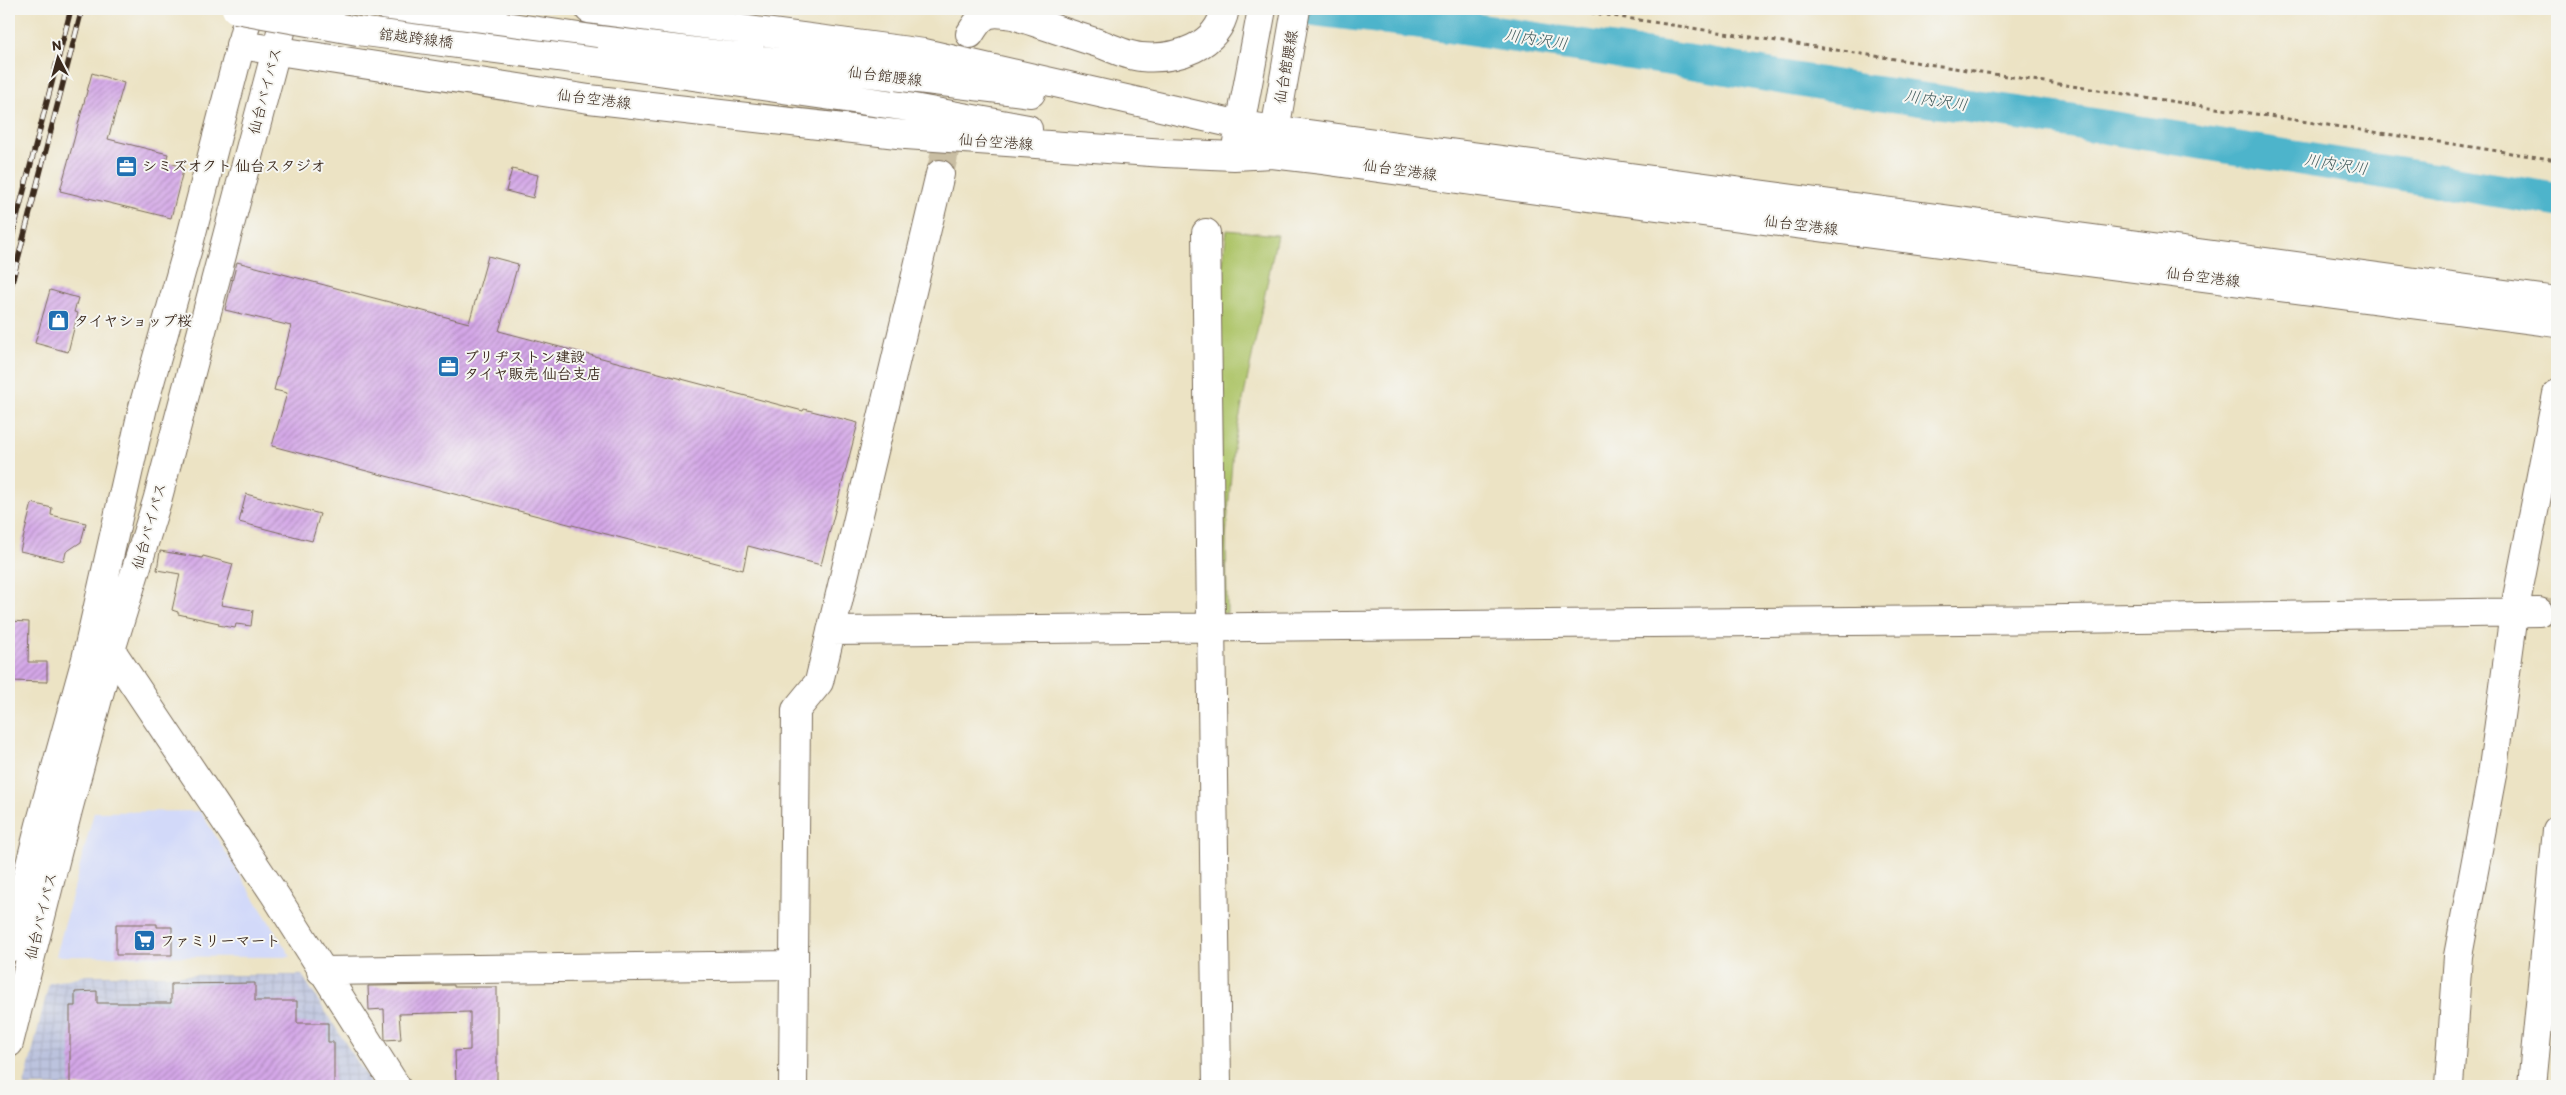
<svg xmlns="http://www.w3.org/2000/svg" width="2566" height="1095" font-family="Itim,'Klee One',sans-serif">
	<defs>
		<pattern id="industrial-grid" width="8" height="8" patternUnits="userSpaceOnUse" patternTransform="scale(1.25)"><rect width="8" height="8" fill="#bcc3de"/><path d="M0 4h8M4 0v8" fill="none" stroke="#a2a8be"/></pattern>
		<pattern id="building-hatch" width="6" height="6" patternUnits="userSpaceOnUse" patternTransform="scale(1.25)"><rect width="6" height="6" fill="#d4a7e8"/><path d="M-1 1l2-2M0 6l6-6M5 7l2-2" fill="none" stroke="#ad88bb"/></pattern>
	</defs>
	<rect width="100%" height="100%" fill="#f6f6f2"/>
	<filter id="ink" filterUnits="userSpaceOnUse"><feTurbulence type="fractalNoise" baseFrequency=".02" numOctaves="2"/><feDisplacementMap in="SourceGraphic" scale="10" xChannelSelector="R" yChannelSelector="G"/><feConvolveMatrix kernelMatrix="1 2 1 2 8 2 1 2 1" color-interpolation-filters="sRGB"/></filter>
	<filter id="wash" filterUnits="userSpaceOnUse"><feTurbulence type="fractalNoise" baseFrequency=".0096" numOctaves="4" result="noise"/><feDisplacementMap in="SourceGraphic" scale="20" xChannelSelector="R" yChannelSelector="G"/><feGaussianBlur stdDeviation="1.12" result="paint"/><feColorMatrix in="noise" values="0 0 0 0 0 0 0 0 0 0 0 0 0 0 0 0 0 1.4 0 .05"/><feComposite in="paint" operator="in"/></filter>
	<g filter="url(#wash)">
		<rect width="100%" height="100%" fill="#ece3c4"/>
		<path fill="#d2d9f9" d="M200,811l91,146 -235,-1 38,-144z"/>
		<path fill="url(#industrial-grid)" d="M87,975h215l71,111h-349l25,-103z"/>
		<path fill="#aec569" stroke="#747844" d="M1227,230l50,5 -44,214 -7,89 1,75h-9l-3,-290z"/>
		<g fill="none" stroke-linecap="round" stroke-linejoin="round">
			<path stroke="#4db4cb" stroke-width="34" d="M1314,9l100,12 284,42 158,27 176,25 525,85"/>
		</g>
		<g id="blocks">
			<path fill="url(#building-hatch)" d="M92,73l32,10 -16,56 60,15 -2,8 18,5 -13,51 -111,-27z
				M512,169l26,6 -5,23 -27,-7z
				M488,256l30,8 -19,67 304,80 1,-2 54,14 -37,142 -73,-19 -5,24 -471,-124 15,-53 -13,-3 17,-64 -66,-16 12,-48 232,61z
				M50,290l28,8 -4,14 4,1 -10,39 -33,-9z
				M246,494l74,20 -8,27 -73,-19z
				M32,503l20,5 -1,7 35,8 -5,19 -15,10 -2,9 -44,-10z
				M160,551l42,7 1,-2 30,8 -12,41 32,5 -2,16 -15,-2 -1,4 -17,-3 1,-2 -41,-9v-2l-6,-2 8,-36 -23,-4z
				M9,621l20,1 -1,40h19v20l-38,-1z
				M116,924h41v3h15v28h-56z
				M255,983v18h42v22h31v19h6v44h-264v-80h5v-14l22,-1v12h74v-19z
				M454,985v2h43v99h-41l-1,-35 15,-1v-38l-71,2 2,25 -16,1 -1,-31 -15,1 -1,-24z"/>
		</g>
	</g>
	<g filter="url(#ink)">
		<use href="#blocks" fill-opacity="0" stroke="#796b58" stroke-width="1"/>
		<g fill="none" stroke-linecap="round" stroke-linejoin="round">
			<path stroke="#c9bea3" stroke-width="28" stroke-dasharray="28 14" stroke-linecap="butt" d="M940,174l25,-114
				M2539,612h18"/>
			<defs>
				<path id="minor" d="M970,34c13,-22 19,-23 43,-19 30,10 59,20 88,29 12,5 27,12 40,13 35,3 77,-10 84,-48
					M1206,233l11,853
					M831,631l1236,-12 472,-7
					M111,650l164,245 121,191
					M321,971l471,-6
					M793,1086l3,-376 23,-28 121,-508
					M2449,1086l9,-130 34,-181 22,-162 43,-219"/>
				<path id="major" d="M390,9l209,31 432,53
					M589,9l335,44 316,72 1317,176
					M240,45l349,54 317,36 259,18 69,3 38,-2 51,6 257,36 977,127
					M596,62l312,45 120,22
					M1237,142l25,-133
					M1272,148l24,-139"/>
				<path id="highway" d="M9,948l31,-123 46,-166 57,-252 45,-159 62,-239
					M9,1043l59,-233 43,-160 46,-149 130,-492
					M2532,1086l25,-256"/>
			</defs>
			<use href="#minor" stroke="#796b58" stroke-width="30"/>
			<use href="#major" stroke="#796b58" stroke-width="30"/>
			<use href="#highway" stroke="#796b58" stroke-width="30"/>
			<path stroke="#796b58" stroke-width="3" stroke-dasharray="4 4" stroke-linecap="butt" d="M1567,9l990,151"/>
			<use href="#minor" stroke="#fff" stroke-width="28"/>
			<use href="#major" stroke="#fff" stroke-width="28"/>
			<use href="#highway" stroke="#fff" stroke-width="28"/>
			<defs>
				<path id="rail" d="M9,248l62,-239
					M9,294l73,-285"/>
			</defs>
			<use href="#rail" stroke="#3b2a1e" stroke-width="5.5"/>
			<use href="#rail" stroke="#f6f6f2" stroke-width="4" stroke-dasharray="11" stroke-linecap="butt"/>
			<defs>
				<path id="major-bridge" d="M236,9l122,22 238,31"/>
			</defs>
			<use href="#major-bridge" stroke="#796b58" stroke-width="30" stroke-linecap="butt"/>
			<use href="#major-bridge" stroke="#fff" stroke-width="28"/>
		</g>
	</g>
	<defs>
		<symbol id="office-square" viewBox="-11 -11 22 22"><rect x="-9" y="-9" width="18" height="18" rx="4" fill="#1f6fb2" stroke="#f6f6f2"/><path d="M-6-3h4V-5.5h4V-3h4V5H-6ZM-1-4.5V-3h2v-1.5ZM-6 0V1H6V0Z" fill="#fff"/></symbol>
		<symbol id="shop-square" viewBox="-11 -11 22 22"><rect x="-9" y="-9" width="18" height="18" rx="4" fill="#1f6fb2" stroke="#f6f6f2"/><path d="M-5-2.5h2.3a2.7 3.5 0 0 1 5.4 0H5L5.5 6h-11ZM-1.5-2.5h3a1.5 2.3 0 0 0-3 0Z" fill="#fff"/></symbol>
		<symbol id="supermarket-square" viewBox="-11 -11 22 22"><rect x="-9" y="-9" width="18" height="18" rx="4" fill="#1f6fb2" stroke="#f6f6f2"/><path d="M-6-5.5h2.5l.6 2H6L4.5 2H-2.5L-4.4-4H-6ZM-1.5 3.2a1.3 1.3 0 1 0 .1 0ZM3 3.2a1.3 1.3 0 1 0 .1 0Z" fill="#fff"/></symbol>
	</defs>
	<g fill-rule="evenodd">
		<use href="#office-square" x="114" y="154" width="25" height="25"/>
		<use href="#shop-square" x="46" y="308" width="25" height="25"/>
		<use href="#office-square" x="436" y="354" width="25" height="25"/>
		<use href="#supermarket-square" x="132" y="928" width="25" height="25"/>
	</g>
	<g text-anchor="middle" dominant-baseline="central" stroke-width="4" stroke-linejoin="round" paint-order="stroke">
		<g font-size="15" fill="#3b2a1e" stroke="#f6f6f2">
			<text transform="translate(416 38) rotate(7)">舘越跨線橋</text>
			<text transform="translate(1286 67) rotate(-80)">仙台館腰線</text>
			<text transform="translate(885 76) rotate(7)">仙台館腰線</text>
			<text transform="translate(265 91) rotate(-75)">仙台バイパス</text>
			<text transform="translate(594 99) rotate(7)">仙台空港線</text>
			<text transform="translate(996 142) rotate(4)">仙台空港線</text>
			<text transform="translate(1400 170) rotate(8)">仙台空港線</text>
			<text transform="translate(1801 225) rotate(7)">仙台空港線</text>
			<text transform="translate(2203 277) rotate(7)">仙台空港線</text>
			<text transform="translate(149 526) rotate(-74)">仙台バイパス</text>
			<text transform="translate(41 916) rotate(-76)">仙台バイパス</text>
		</g>
		<g font-size="15" font-weight="bold" fill="#3b2a1e" stroke="#f6f6f2" text-anchor="start">
			<text x="142" y="166">シミズオクト 仙台スタジオ</text>
			<text x="74" y="321">タイヤショップ桜</text>
			<text x="464" y="357">ブリヂストン建設<tspan x="464" dy="17">タイヤ販売 仙台支店</tspan></text>
			<text x="160" y="941">ファミリーマート</text>
		</g>
		<g font-size="16" font-style="italic" fill="#415a5b" stroke="#f6f6f2">
			<text transform="translate(1536 39) rotate(9)">川内沢川</text>
			<text transform="translate(1936 100) rotate(9)">川内沢川</text>
			<text transform="translate(2336 164) rotate(9)">川内沢川</text>
		</g>
	</g>
	<rect width="2566" height="1095" fill="none" stroke="#f6f6f2" stroke-width="30"/>
	<g transform="translate(58 58) rotate(354)" stroke="#f6f6f2" stroke-width="4" paint-order="stroke">
	<path d="M0-4L9 19L0 12L-9 19Z" fill="#3b2a1e"/>
	<text y="-8" font-size="14" font-weight="bold" text-anchor="middle" fill="#3b2a1e">N</text>
	</g>
</svg>
